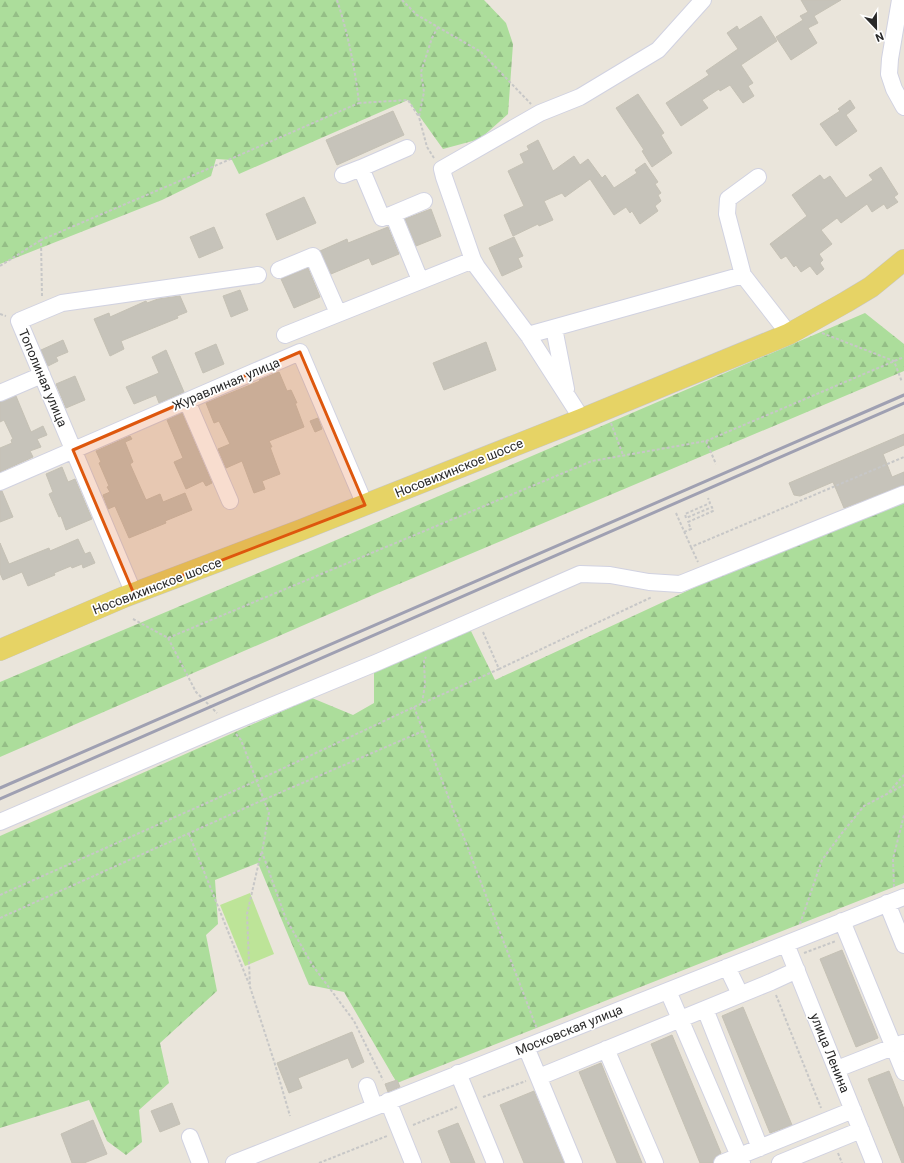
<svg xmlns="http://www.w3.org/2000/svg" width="904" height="1163" font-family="Roboto,sans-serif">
	<defs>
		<pattern id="forest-firs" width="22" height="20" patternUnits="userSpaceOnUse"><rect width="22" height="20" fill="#acdd9b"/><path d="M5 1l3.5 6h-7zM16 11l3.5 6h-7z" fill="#94be86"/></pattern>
	</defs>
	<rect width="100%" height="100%" fill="#eae5db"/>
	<path fill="url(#forest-firs)" d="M0,0h484l22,23 7,21 -5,70 -28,25 -37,10 -35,-49 -169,74 -7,-14 -16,-1 -5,17 -49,24 -162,64z
		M865,313l39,31v27l-524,221 -380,165v-75l320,-135z
		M904,503v380l-507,200 -53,-91 -35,-7 -51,-122 -43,17 3,44 -12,11 11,56 -57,52 9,40 -30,27 3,32 -16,13 -19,-14 -18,-41 -89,28v-292l312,-138 41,17 21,-12v-31l96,-43 25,51 207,-96z"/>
	<path fill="#bde498" d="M250,893l24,61 -29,12 -25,-61z"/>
	<path fill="#c6c3ba" stroke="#c5c1b5" d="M801,0h40l-27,16 4,7 -10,5 9,15 -26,17 -15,-23 27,-17 -3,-4 8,-4z
		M761,16l16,25 -36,24 12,18 -5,3 6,10 -11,7 -13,-18 -10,6 -1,-2 -17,11 6,8 -27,18 -15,-23 43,-28 -3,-4 32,-22 -11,-16 10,-7 2,4z
		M638,94l26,39 -3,2 11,18 -20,14 -10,-16 2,-1 -28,-42z
		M850,100l5,8 -9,7 11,16 -21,15 -16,-22 20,-13 -2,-2z
		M393,111l11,24 -67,30 -11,-25z
		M538,140l15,31 21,-15 6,9 8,-6 14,19 3,-3 9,13 23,-15 -2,-3 10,-7 13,19 -3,2 6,9 -3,2 3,6 -6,5 3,5 -18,13 -8,-13 -2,2 -4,-6 -12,8 -24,-36 -25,18 -3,-4 -18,8 9,19 -14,6 -1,-2 -25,12 -9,-21 20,-9 -16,-35 16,-8 -4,-9 9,-4 -2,-4z
		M881,167l17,27 -4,3 4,5 -11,7 -3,-5 -12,8 -5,-8 -26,19 -4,-5 -16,12 11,14 -13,10 4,6 -3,3 4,6 -7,6 -7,-9 -9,6 -5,-7 -2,2 -8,-11 -5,3 -11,-15 37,-28 -15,-21 28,-20 4,5 6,-4 16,22 27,-18 -4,-5z
		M304,197l12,26 -39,17 -11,-26z
		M431,209l10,27 -25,10 -11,-27z
		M214,227l9,21 -24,10 -9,-21z
		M388,227l11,27 -27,11 -3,-7 -38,16 -11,-23 27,-12 1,4z
		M514,237l9,19 -5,2 4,9 -20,9 -13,-28z
		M308,268l12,29 -26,11 -13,-29z
		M240,290l8,20 -17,7 -8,-21z
		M180,296l7,16 -10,4 1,2 -57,23 3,8 -14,7 -16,-37 15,-6 1,4 36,-16 1,2 11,-4z
		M63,340l5,12 -12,5 2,4 -10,5 -7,-16z
		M486,342l10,28 -52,20 -11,-27z
		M216,344l8,20 -21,9 -8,-20z
		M166,350l18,42 -25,11 -3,-8 -22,9 -8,-17 33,-14 -7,-16z
		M279,372l8,19 4,-1 6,13h-2l9,24 -35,14 3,6h-2l10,27 -18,7 3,8 -11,4 -12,-32 -16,7 -8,-19 12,-5 -11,-23 -5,2 -8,-20 54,-22 -1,-1z
		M75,376l10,24 -19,8 -10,-24z
		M16,396l15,36 12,-6 4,9 -10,4 4,8 -11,4 3,6 -33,15v-24l12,-5 -1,-3 2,-1 -9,-19 -4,2v-20z
		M182,413l30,70 -6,3 -3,-5 -17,8 -12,-27 9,-4 -16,-38z
		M318,418l4,11 -7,3 -5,-11z
		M904,434v11l-21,9 9,23 12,-5v13l-60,23 -11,-26 -33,14 -6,-1 -5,-12z
		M130,436l2,3 -7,3 8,20 -3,2 16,36 14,-6 3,8 22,-9 7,17 -27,11 1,2 -37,15 -14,-32 -7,3 -5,-14 7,-3 -3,-5 2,-1 -10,-23 2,-1 -5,-11z
		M62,467l6,15 7,-3 17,40 -26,11 -5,-14 -2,1 -10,-23 4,-2 -7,-18z
		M0,491h2l11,26 -13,5z
		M78,539l7,15 5,-2 5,11 -12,5 -1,-4 -10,4 -1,-2 -17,7 1,2 -27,11 -6,-14 -19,8 -3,-7v-30l9,21 40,-16 1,3z
		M842,950l36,88 -22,9 -36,-88z
		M743,1007l49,118 -22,8 -48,-117z
		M352,1032l12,30 -12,6 -4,-10 -50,20 4,10 -13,5 -12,-30z
		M672,1035l49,118 -6,4 -2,6h-13l-49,-119z
		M601,1063l10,25 31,75h-25l-38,-91z
		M889,1071l15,38v54h-2l-34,-84z
		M397,1080l3,7 -12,5 -3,-8z
		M534,1091l30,72h-40l-24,-58z
		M172,1103l8,21 -20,8 -9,-21z
		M93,1120l14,34 -23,9h-12l-11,-29z
		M458,1123l9,21 8,19h-24l-13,-32z"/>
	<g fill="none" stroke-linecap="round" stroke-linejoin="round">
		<defs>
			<path id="minor" d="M900,0l-10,59 -1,15 5,15 10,18
				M407,148l-46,20 21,50 11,-4 27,66
				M343,175l18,-7
				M393,214l31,-13
				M473,260l-29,-83 -2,-8 98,-56 40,-16 78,-47 45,-50
				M279,270l34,-14 25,57
				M743,275l-16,-61 1,-15 30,-22
				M554,328l12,61
				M285,335l188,-75 4,7 51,68 54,84
				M528,335l215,-60 46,59
				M0,393l42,-18
				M187,401l43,100
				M0,482l300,-130 65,153
				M134,594l-115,-273 43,-18 196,-28
				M0,822l228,-98 150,-62 202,-88 30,1 39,7 31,2 224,-90
				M887,903l17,42
				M842,921l62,151
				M786,944l88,219
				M727,967l13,27
				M668,991l74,172
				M705,1009l55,139
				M526,1047l48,116
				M606,1049l49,114
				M837,1069l66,-26
				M458,1073l37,90
				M539,1077l232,-95 26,-12
				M367,1086l7,20
				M388,1101l25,62
				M190,1137l10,26
				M234,1163l670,-266
				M722,1163l131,-53
				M780,1163l81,-33"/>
			<path id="major" d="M0,650l124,-53 177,-67 281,-111 207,-85 57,-32 25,-15 33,-27"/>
		</defs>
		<use href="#minor" stroke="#d1d2e1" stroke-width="18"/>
		<use href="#major" stroke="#c7c7c7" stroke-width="22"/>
		<path stroke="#c7c7c7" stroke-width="2" stroke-dasharray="3 2" stroke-linecap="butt" d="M337,0c11,34 18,68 22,103l49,-3 11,17
			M402,0l15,15 64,37 50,52
			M434,158l-7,-11 -8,-30 5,-25 -3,-20 11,-34 6,-11
			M0,266l41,-26
			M42,296l-1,-56 155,-66 163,-71
			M0,314l6,2
			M822,333l72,28 8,21
			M611,423l12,32
			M706,441l10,23
			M676,513l15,34 213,-90
			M684,532l7,-3 -3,-7 25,-11 -1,-4 -26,11 -1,-4 25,-11 -2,-5
			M691,547l7,15
			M133,619l35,19 424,-177 114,-20 198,-84
			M483,632l16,37 153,-72
			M168,638l28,54 21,21
			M422,703l3,-18 -1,-25 2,-3
			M414,707l123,322
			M236,734l5,6 28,73 -7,39 24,67 27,47 41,55 29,59
			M889,792l15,-17
			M189,834l60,150
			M261,853l-14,61 3,73 24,74 16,55
			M894,887l-1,-28 11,-44
			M0,895l256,-114 158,-74 85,-38
			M0,918l263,-118 160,-69
			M800,924l22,-64 20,-27 22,-27 40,-21
			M804,953l32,-12
			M776,995l45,113
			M483,1097l43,-16
			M413,1125l44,-18
			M838,1153l4,10
			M319,1163l68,-27"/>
		<use href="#minor" stroke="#fff" stroke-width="16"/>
		<use href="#major" stroke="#e6d365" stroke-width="21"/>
		<path stroke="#9fa0b2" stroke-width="3" d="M0,788l904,-393
			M0,799l904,-396"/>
	</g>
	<path fill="#de570d" fill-opacity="0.2" stroke="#de570d" stroke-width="3" stroke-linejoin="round" d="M300,352l65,153 -231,89 -61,-144z"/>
	<g text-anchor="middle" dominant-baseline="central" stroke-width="3.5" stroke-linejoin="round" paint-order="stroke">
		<g font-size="13" fill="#292929" stroke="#fff">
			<text transform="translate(43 378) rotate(67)">Тополиная улица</text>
			<text transform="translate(226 384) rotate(-23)">Журавлиная улица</text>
			<text transform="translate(459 468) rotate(-22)">Носовихинское шоссе</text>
			<text transform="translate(157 586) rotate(-21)">Носовихинское шоссе</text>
			<text transform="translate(569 1030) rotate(-22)">Московская улица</text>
			<text transform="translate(830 1053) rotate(68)">улица Ленина</text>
		</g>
	</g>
	<g transform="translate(876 28) rotate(158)" stroke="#ffffff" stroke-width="3" paint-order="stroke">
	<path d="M0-3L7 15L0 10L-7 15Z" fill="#292929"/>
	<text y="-6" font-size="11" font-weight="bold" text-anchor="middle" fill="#292929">N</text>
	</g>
</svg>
